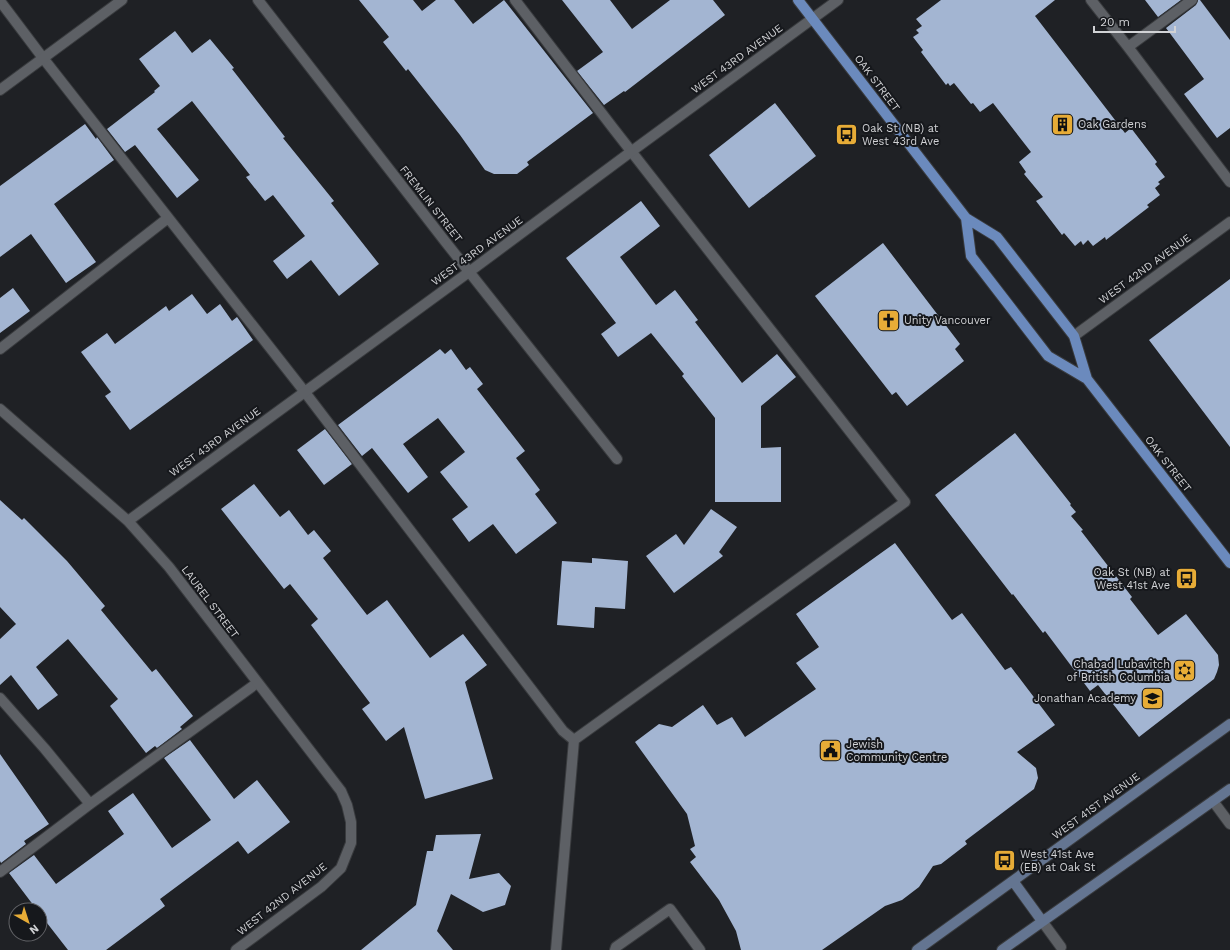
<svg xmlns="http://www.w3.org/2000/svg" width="1230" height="950" font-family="'Work Sans',sans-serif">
	<rect width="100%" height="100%" fill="#1f2125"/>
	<path fill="#a3b5d2" d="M359,0h54l9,11 14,-11h18l19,24 31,-24 89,113 -66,49 2,3 -12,9h-23l-9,-4 -25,-35 -52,-66 -2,2 -23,-29 6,-5z
		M562,0h48l22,29 38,-29h43l12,15 -100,77 -1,-1 -20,14 -27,-34 26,-19z
		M941,0h114l-20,16 90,117 6,-5 26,34 -2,2 10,13 -7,5 2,2 -5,4 5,7 -13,10 2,2 -43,33 -1,-3 -12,9 -5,-6 -5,5 -2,-4 -6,5 -11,-13 -2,2 -26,-34 7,-4 -19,-23 2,-2 -7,-10 12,-10 -38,-49 -13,9 -7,-9 -2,1 -17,-21 -4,3 -2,-3 -2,2 -25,-33 2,-2 -10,-13 6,-4 -3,-3 6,-4 -6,-7z
		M1145,0h36l-23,17z
		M1198,0h2l30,40v88l-13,10 -33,-44 20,-15 -38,-51 30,-23z
		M175,31l17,22 18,-14 24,29 -2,1 53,68 -2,1 51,63 -3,2 48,61 -40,32 -28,-36 -24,19 -14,-18 32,-25 -32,-41 -8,6 -19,-24 4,-2 -58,-74 -35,28 42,51 -22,18 -42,-53 -10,7 -18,-23 48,-37 -1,-1 6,-5 -21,-27z
		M775,103l41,53 -67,52 -40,-53z
		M85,124l11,15 1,-2 17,23 -60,44 42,58 -30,21 -35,-49 -31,23v-71z
		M641,201l19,25 -40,31 36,48 19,-15 23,30 -3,2 47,61 35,-29 19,23 -35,29v42l20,-1v55h-66v-84l-33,-42 2,-2 -33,-41 -33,24 -17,-23 15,-11 -50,-65z
		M883,243l77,101 -5,5 9,12 -57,45 -11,-14 -4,3 -77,-99z
		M1230,279v168l-81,-107z
		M13,288l17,23 -30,22v-35z
		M192,294l15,20 13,-10 12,17 5,-4 16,23 -123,90 -25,-34 6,-4 -30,-40 26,-19 8,11 51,-38 3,5z
		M440,349l5,5 6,-5 15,21 4,-3 13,17 -6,5 48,62 -9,7 24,32 -5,4 22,29 -41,31 -23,-30 -24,18 -17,-23 16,-12 -28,-35 25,-20 -27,-34 -35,26 25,33 -20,16 -36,-45 -10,8 -24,-31z
		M325,429l27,35 -28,21 -27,-35z
		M1015,433l56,71 -1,1 6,7 -5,4 12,14 -2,1 51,66 -2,2 28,36 28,-21 32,41 1,10 -2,7 -3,7 -75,58 -41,-52 -8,6 -45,-60 -2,2 -30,-39 -1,1 -77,-100z
		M254,484l26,33 9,-7 19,25 6,-5 17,21 -8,7 44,57 20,-15 43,58 33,-24 24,31 -22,17 28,97 -68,20 -21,-72 -18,14 -24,-32 8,-6 -59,-78 7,-6 -28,-35 -6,5 -63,-80z
		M0,500l22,20 2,-2 43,43 38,45 -4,4 51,62 4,-3 37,47 -13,11 2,2 -25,19 -2,-2 -9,7 -36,-47 8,-7 -50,-60 -32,28 22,28 -20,15 -27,-35 -11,10v-46l16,-15 -16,-17z
		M711,509l26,18 -18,25 4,4 -49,37 -28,-37 30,-22 8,11z
		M895,543l57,77 10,-7 43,57 6,-3 44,58 -38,27 19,16 2,10 -4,11 -69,52 2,3 -26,20 -8,2 -14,21 -17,13 -17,6 -63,44h-81l-5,-19 -17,-31 -29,-38 6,-5 -6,-8 5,-3 -8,-32 -52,-72 24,-18 13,3 31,-22 14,20 15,-8 13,20 71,-48 -20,-26 23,-16 -23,-33z
		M592,558l36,3 -3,48 -30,-2 -1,21 -37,-3 5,-64 30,2z
		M190,740l44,59 23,-19 33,42 -42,32 -10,-13 -78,58 5,7 -59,44h-38l-28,-36v-4h-3l-28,-37 25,-18 22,29 68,-50 -16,-23 25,-18 39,55 39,-28 -47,-62z
		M0,754l49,70 -25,17 2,3 -25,19 -1,-2z
		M481,834l-12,45 30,-6 12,13 -6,19 -22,7 -32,-18 -14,37 16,19h-92l55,-45 11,-54h6l3,-16z"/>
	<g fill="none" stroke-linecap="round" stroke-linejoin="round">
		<defs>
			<path id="service" d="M515,0l98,128 292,374 -331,238 -18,210
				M1091,0l37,47 102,135
				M0,1l43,57 261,333 259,340 11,9
				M1128,47l64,-47
				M0,349l168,-131
				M0,698l45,51 45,55
				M1213,801l17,23
				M0,872l90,-68 167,-121
				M615,950l1,-3 54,-38 30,41"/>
			<path id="minor" d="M258,0l186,240 173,219
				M0,90l122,-90
				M1074,336l156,-114
				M0,409l128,112 41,46 172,224 6,14 4,17v21l-10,25 -20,19 -85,63
				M128,521l341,-249 163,-121 206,-151
				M1042,921l19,26"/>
			<path id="secondary" d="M1013,881l29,40
				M917,950l313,-226
				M1002,950l228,-161"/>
			<path id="primary" d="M798,0l168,218 31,19 77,99 13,43 143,184
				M966,218l5,38 77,100 39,23"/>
		</defs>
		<use href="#service" stroke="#393b3e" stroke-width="12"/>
		<use href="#minor" stroke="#393b3e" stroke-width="12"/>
		<use href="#secondary" stroke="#393b3e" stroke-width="12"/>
		<use href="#primary" stroke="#393b3e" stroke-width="12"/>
		<use href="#service" stroke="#5d6065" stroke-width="10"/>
		<use href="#minor" stroke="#5d6065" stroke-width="10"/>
		<use href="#secondary" stroke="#647591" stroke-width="10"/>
		<use href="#primary" stroke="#6b8abd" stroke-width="10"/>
	</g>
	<defs>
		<symbol id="building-square" viewBox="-11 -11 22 22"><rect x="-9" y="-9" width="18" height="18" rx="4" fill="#e7ac37" stroke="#16181c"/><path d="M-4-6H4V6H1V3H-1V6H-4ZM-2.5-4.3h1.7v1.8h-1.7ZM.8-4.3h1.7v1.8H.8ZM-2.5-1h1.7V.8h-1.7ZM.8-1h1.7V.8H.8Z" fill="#111"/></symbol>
		<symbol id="bus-square" viewBox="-11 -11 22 22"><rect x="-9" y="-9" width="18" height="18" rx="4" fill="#e7ac37" stroke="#16181c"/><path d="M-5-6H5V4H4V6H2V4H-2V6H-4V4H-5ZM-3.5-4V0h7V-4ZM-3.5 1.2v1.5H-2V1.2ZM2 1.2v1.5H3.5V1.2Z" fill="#111"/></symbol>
		<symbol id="church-square" viewBox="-11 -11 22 22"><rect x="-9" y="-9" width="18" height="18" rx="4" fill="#e7ac37" stroke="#16181c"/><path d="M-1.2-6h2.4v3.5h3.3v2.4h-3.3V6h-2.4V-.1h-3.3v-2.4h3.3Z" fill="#111"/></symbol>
		<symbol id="synagogue-square" viewBox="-11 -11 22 22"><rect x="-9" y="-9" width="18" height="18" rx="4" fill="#e7ac37" stroke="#16181c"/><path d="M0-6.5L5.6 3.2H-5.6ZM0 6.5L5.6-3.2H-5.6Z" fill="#111"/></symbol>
		<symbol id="school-square" viewBox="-11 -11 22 22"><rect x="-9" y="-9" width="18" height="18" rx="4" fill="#e7ac37" stroke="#16181c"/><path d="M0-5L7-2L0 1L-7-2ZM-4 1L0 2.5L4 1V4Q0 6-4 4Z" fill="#111"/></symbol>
		<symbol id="civic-square" viewBox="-11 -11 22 22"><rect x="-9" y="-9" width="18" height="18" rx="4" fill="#e7ac37" stroke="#16181c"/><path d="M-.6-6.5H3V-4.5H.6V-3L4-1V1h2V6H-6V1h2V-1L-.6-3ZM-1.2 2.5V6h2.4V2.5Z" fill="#111"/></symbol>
	</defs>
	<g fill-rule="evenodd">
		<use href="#building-square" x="1050" y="112" width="25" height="25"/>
		<use href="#bus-square" x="834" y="122" width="25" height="25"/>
		<use href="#church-square" x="876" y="308" width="25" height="25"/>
		<use href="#bus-square" x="1174" y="566" width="25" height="25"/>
		<use href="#synagogue-square" x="1172" y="658" width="25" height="25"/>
		<use href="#school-square" x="1140" y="686" width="25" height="25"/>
		<use href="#civic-square" x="818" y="738" width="25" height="25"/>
		<use href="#bus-square" x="992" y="848" width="25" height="25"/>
	</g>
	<g text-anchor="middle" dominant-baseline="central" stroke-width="4" stroke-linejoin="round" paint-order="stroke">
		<g font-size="11" fill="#d1d2d5" stroke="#16181c">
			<text transform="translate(737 59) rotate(-36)">WEST 43RD AVENUE</text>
			<text transform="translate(877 83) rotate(53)">OAK STREET</text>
			<text transform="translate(431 204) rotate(52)">FREMLIN STREET</text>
			<text transform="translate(477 251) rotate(-36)">WEST 43RD AVENUE</text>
			<text transform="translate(1145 269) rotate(-36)">WEST 42ND AVENUE</text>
			<text transform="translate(215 442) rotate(-36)">WEST 43RD AVENUE</text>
			<text transform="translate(1168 464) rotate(52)">OAK STREET</text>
			<text transform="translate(210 602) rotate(53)">LAUREL STREET</text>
			<text transform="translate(1096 806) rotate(-36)">WEST 41ST AVENUE</text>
			<text transform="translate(282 899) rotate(-38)">WEST 42ND AVENUE</text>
		</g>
		<g font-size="11" fill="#d1d2d5" stroke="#16181c" text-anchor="start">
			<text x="1078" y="124">Oak Gardens</text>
			<text x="862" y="128">Oak St (NB) at<tspan x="862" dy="13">West 43rd Ave</tspan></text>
			<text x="904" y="320">Unity Vancouver</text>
			<text x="1170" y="572" text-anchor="end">Oak St (NB) at<tspan x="1170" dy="13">West 41st Ave</tspan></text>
			<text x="1170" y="664" text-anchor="end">Chabad Lubavitch<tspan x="1170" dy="13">of British Columbia</tspan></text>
			<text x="1136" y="698" text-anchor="end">Jonathan Academy</text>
			<text x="846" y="744">Jewish<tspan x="846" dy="13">Community Centre</tspan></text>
			<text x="1020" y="854">West 41st Ave<tspan x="1020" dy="13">(EB) at Oak St</tspan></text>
		</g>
	</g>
	<g transform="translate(28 922) rotate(141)"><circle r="19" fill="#16181c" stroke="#616266"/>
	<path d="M0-3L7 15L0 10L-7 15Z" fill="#e7ac37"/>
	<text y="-6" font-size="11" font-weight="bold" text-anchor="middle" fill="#d1d2d5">N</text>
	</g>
	<path d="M1094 26v6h81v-6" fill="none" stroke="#d1d2d5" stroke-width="2"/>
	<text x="1100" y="26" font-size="12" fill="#d1d2d5" stroke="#16181c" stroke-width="3" paint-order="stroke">20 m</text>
</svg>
